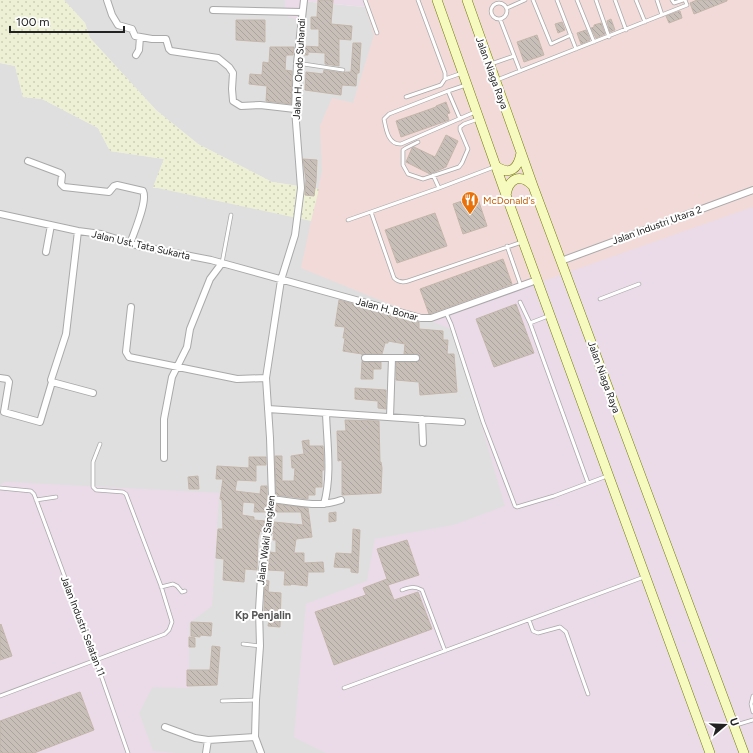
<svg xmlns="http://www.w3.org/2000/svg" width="753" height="753" font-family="Figtree,sans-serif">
	<defs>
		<pattern id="farmland-dots" width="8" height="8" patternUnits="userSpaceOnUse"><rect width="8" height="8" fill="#eef0d5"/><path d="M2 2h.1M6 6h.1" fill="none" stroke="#ccceb7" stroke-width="1.8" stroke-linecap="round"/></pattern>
		<pattern id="building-back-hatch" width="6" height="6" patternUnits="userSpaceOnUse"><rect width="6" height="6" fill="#c7bfb8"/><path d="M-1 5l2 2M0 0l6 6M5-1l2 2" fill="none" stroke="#aba49e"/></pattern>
	</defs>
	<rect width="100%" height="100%" fill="#f2efe9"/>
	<path fill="#e0dfdf" d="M64,0h221v16l17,-15 63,6 -2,-7h390v753h-753v-690l15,3 8,31 19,2 56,29 12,23 54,8 -11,29 165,1 -46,-7 -74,-38 -42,-34 -66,-72 -5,-15z"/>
	<path fill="#f2dad9" d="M363,0h390v207l-322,114 -130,-53 21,-97 -2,-45 12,-28 21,5 21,-68z"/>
	<path fill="#ebdbe8" d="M285,0h78l2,7 -63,-6v19l-17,-4z
		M753,207v546h-427l-32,-16 12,-133 61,-23 8,-42 79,-14 51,-19 -51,-176 -23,-9z
		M6,482l213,11 -7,113 -23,17v65l-37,-1 -13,26 14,38 22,2h-175v-268z"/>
	<path fill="url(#farmland-dots)" d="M0,0h64l21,23 5,15 66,72 42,34 74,38 47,7 -8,32 -158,-34 11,-28 -54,-8 -12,-23 -56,-29 -19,-2 -8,-31 -15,-3z"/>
	<path fill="url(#building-back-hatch)" stroke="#c4b6ab" d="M318,0h15l-2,24 21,2 -1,14 -12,-1v27l-14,-2v-11l-17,-1v3h-6l1,-9 16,1v-18h-8v-12h6z
		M697,0h30v1l-33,13 -4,-11z
		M680,11l2,7 -13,5 -3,-7z
		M611,19l4,11 -5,2 -3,-11z
		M236,20h29v22l-29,-2z
		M562,22l3,8 -7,3 -3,-9z
		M601,23l4,11 -9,4 -5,-10 3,-1v-2z
		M586,30l4,10 -9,4 -4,-11z
		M537,35l7,20 -20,7 -7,-20z
		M353,43h8l-2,30h-2l-1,13 -14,-1 -1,10 -36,-5 1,-18 17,2 1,-4 19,3 3,-1h5z
		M270,47h24l-1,8h-7l-1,15 7,1 -1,33 -25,-3 1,-15 -18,-2 1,-10 12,1 1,-13 6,1z
		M446,102l4,11 -3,1 2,6 -48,17 -5,-16 40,-14v-1z
		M446,135l12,6 -12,26 -16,7 -24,-12 6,-14 2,-1 21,10z
		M303,159l14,1 -1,21 -2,15 -9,-1 1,-15z
		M477,196l10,30 -24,8 -10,-30z
		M435,213l12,33 -50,17 -12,-33z
		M503,259l9,25 -83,30 -9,-25z
		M339,300l80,22v7l24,2v9h5l-1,14h7l3,38 -37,3 -1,-13 -23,-2v-18h20l4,-4 -2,-4h-14l1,-10 -17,-3v2h-3l-3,11h-17l-3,1v-1l-19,-3 2,-13h-2l2,-11 -10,-1z
		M516,304l18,49 -40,14 -18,-48z
		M362,361l3,1h16v7h-8v10h-12z
		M355,388l31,2v19l-8,-1v-7l-23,-2z
		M345,420l34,1 1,41h1l1,6 -1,25 -39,2v-35l-4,1 -1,-30h9z
		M309,440v6h14l1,24h-2v17h-7v8h-7v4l-32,-4 -1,-39h7v25h12l1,-13h-3l-1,-12 13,-2 -2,-13z
		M249,457h17v8h-10v16l-19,-1 -2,11 25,3 1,-8h6v13l-1,13h-12l1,-9 -12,-1 -1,13 12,2v3l11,1 -2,11 -3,-1 -2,8 -1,31 -12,-1 -1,13 -21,-2 1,-21 -8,-1 2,-29h5l-1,-29 -2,-1 3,-20h-7l1,-13 32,2z
		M198,476l1,13h-10l-1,-12z
		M276,504l32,4 4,29 -16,2 -2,14h10v10l19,-1 1,10h-16l-1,14 -16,-2v1h-7l1,-14 -17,-1 2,-18 6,1v-13h-3l1,-6 -2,-1 2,-11 29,3 -2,-13h-26z
		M336,512v9l-7,1v-9z
		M353,529l7,1 -2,43 -7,-1v-4l-17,-1 2,-14 16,1z
		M407,540l12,35 -31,10 6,15 24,-8 14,37 -98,36 -19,-53 51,-17 -3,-7 24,-9 -10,-30z
		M265,580l4,1 -1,11 13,1 -1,34 -12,-1 2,-13 -6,-2z
		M191,622l21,1 -1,13 -11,-1v2l-9,-1z
		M1,624l11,32 -12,4v-35z
		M189,637l6,1v9h-6z
		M212,646l8,1 -3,38 -30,1v-16h23z
		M80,692l14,38 -60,23h-34v-32z"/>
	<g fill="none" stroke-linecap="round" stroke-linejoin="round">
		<defs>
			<path id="service" d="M365,0l12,33
				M418,0l27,73v6
				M533,0l18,44 20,-9
				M557,0l19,49
				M577,0l17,42
				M596,0l13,37
				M615,0l11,30
				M636,0l9,22
				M657,0l5,15
				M672,0l2,3 9,-3
				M491 11a8 8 0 1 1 16 0a8 8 0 1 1-16 0Z
				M507,8l18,-8
				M500,19l20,52
				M297,63l46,7
				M491,64l23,-8
				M497,80l190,-75 -2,-5
				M448,91l18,-6
				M406,97l35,-12 4,-6 17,-6
				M460,119l-12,-28 -59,23 -5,5c2,10 4,26 17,25l74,-32
				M418,142l-12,6 -3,2v15l5,9 15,5 36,-12 3,-4 6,-14 -8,-19v-3l4,-3 14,-5
				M433,175l6,13
				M371,212l23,66c4,4 8,5 14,3l114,-39
				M348,220l91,-32 55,-21
				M507,246l14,40
				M222,263l9,-48
				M600,299l39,-15
				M520,302l10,21 58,160
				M446,313l5,11 32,98 32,84 2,1 37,-11 53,-20
				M530,323l18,-7
				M0,488l31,3 3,3 62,167 32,92
				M36,500l20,-3
				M161,587l12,-3 4,2 5,6 3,-1
				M402,590c8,-3 12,-4 20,0l23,61
				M529,620l4,11 5,2 22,-6 6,5 22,62
				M243,644l17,2
				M344,688l300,-111
				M0,696l165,-62 4,-4 3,-8 -11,-36 -35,-92 -3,-2 -27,-2 -3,-3v-25l7,-18
				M753,696l-2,8 2,8
				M222,701l34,-1
				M736,725l17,-5"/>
			<path id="minor" d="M107,0l5,15 6,10 14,4 3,7 17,3h14l3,10 2,2 47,7 11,9 4,6 -1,16 1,12 8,5 19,-1 35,4
				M213,10l89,2
				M136,55l3,-5 1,-13
				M28,161l32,12 2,2 -1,9 3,3 45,5 5,-6 3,-1 26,6c5,10 -9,41 -13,53
				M0,214l78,17 23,3 38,12 72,14 210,58h10l106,-38
				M46,252l5,-27
				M561,261l192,-71
				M131,307l-5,45 3,5 108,22 29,-1
				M365,358h51
				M0,378l7,1 2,3 -5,30 36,10 12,-40 -1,-2 15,-46 12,-103
				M52,382l41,11
				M268,409l194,13
				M390,417l2,-59
				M422,419l1,24
				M164,458v-39l8,-42 15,-30 3,-18 20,-50 12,-16
				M272,499c22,3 47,9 69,1
				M324,504c8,-29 3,-61 2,-91
				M165,727l30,11 13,2 47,-3
				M206,753l2,-13
				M261,753l-6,-16 1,-37 4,-54 -1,-36 2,-33 5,-30 6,-48 -2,-61 -4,-60 15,-98 14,-45 6,-47 -6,-79 2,-46 7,-63"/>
			<path id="secondary" d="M437,0l69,195 204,558
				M467,0l66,186 211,567
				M496,166c14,10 22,3 25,-13
				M506,195c3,-17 14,-22 27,-9"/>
		</defs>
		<use href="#service" stroke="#a9a9a9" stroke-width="4.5"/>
		<use href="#minor" stroke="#a9a9a9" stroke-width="8"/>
		<use href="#secondary" stroke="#707d05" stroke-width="10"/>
		<use href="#service" stroke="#fff" stroke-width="3"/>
		<use href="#minor" stroke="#fff" stroke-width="6"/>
		<use href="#secondary" stroke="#f7fabf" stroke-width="9"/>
	</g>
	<defs>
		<symbol id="restaurant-pin" viewBox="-11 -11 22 30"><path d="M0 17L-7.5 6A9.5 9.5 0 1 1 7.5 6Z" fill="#e8710a" stroke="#fff"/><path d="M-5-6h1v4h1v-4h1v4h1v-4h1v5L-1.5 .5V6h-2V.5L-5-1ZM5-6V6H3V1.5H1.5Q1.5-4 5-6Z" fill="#fff"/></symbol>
	</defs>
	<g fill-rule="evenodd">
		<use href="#restaurant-pin" x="460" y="190" width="20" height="27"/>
	</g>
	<g text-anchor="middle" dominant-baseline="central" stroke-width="4" stroke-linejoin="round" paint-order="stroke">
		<g font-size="10" fill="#222" stroke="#fff">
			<text transform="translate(299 69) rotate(-87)">Jalan H. Ondo Suhandi</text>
			<text transform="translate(492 73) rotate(70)">Jalan Niaga Raya</text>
			<text transform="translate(657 225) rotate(-20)">Jalan Industri Utara 2</text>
			<text transform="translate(141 245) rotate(13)">Jalan Ust. Tata Sukarta</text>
			<text transform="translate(387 309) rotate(15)">Jalan H. Bonar</text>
			<text transform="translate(604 377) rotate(70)">Jalan Niaga Raya</text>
			<text transform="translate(266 540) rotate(-83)">Jalan Wakil Sangken</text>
			<text transform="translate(83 626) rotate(69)">Jalan Industri Selatan 11</text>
		</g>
		<g font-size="10" fill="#c56008" stroke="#fff" text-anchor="start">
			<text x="483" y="200">McDonald's</text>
		</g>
		<g font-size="11" font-weight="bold" fill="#555" stroke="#fff">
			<text x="263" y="615">Kp Penjalin</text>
		</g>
	</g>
	<g transform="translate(725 725) rotate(71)" stroke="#ffffff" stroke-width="3" paint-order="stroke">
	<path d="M0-3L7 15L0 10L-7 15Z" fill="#222222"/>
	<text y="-6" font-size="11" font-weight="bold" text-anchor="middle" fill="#222222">U</text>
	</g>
	<path d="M10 26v6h114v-6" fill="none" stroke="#222222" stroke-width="2"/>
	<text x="16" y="26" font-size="12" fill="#222222" stroke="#ffffff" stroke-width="3" paint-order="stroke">100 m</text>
</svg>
